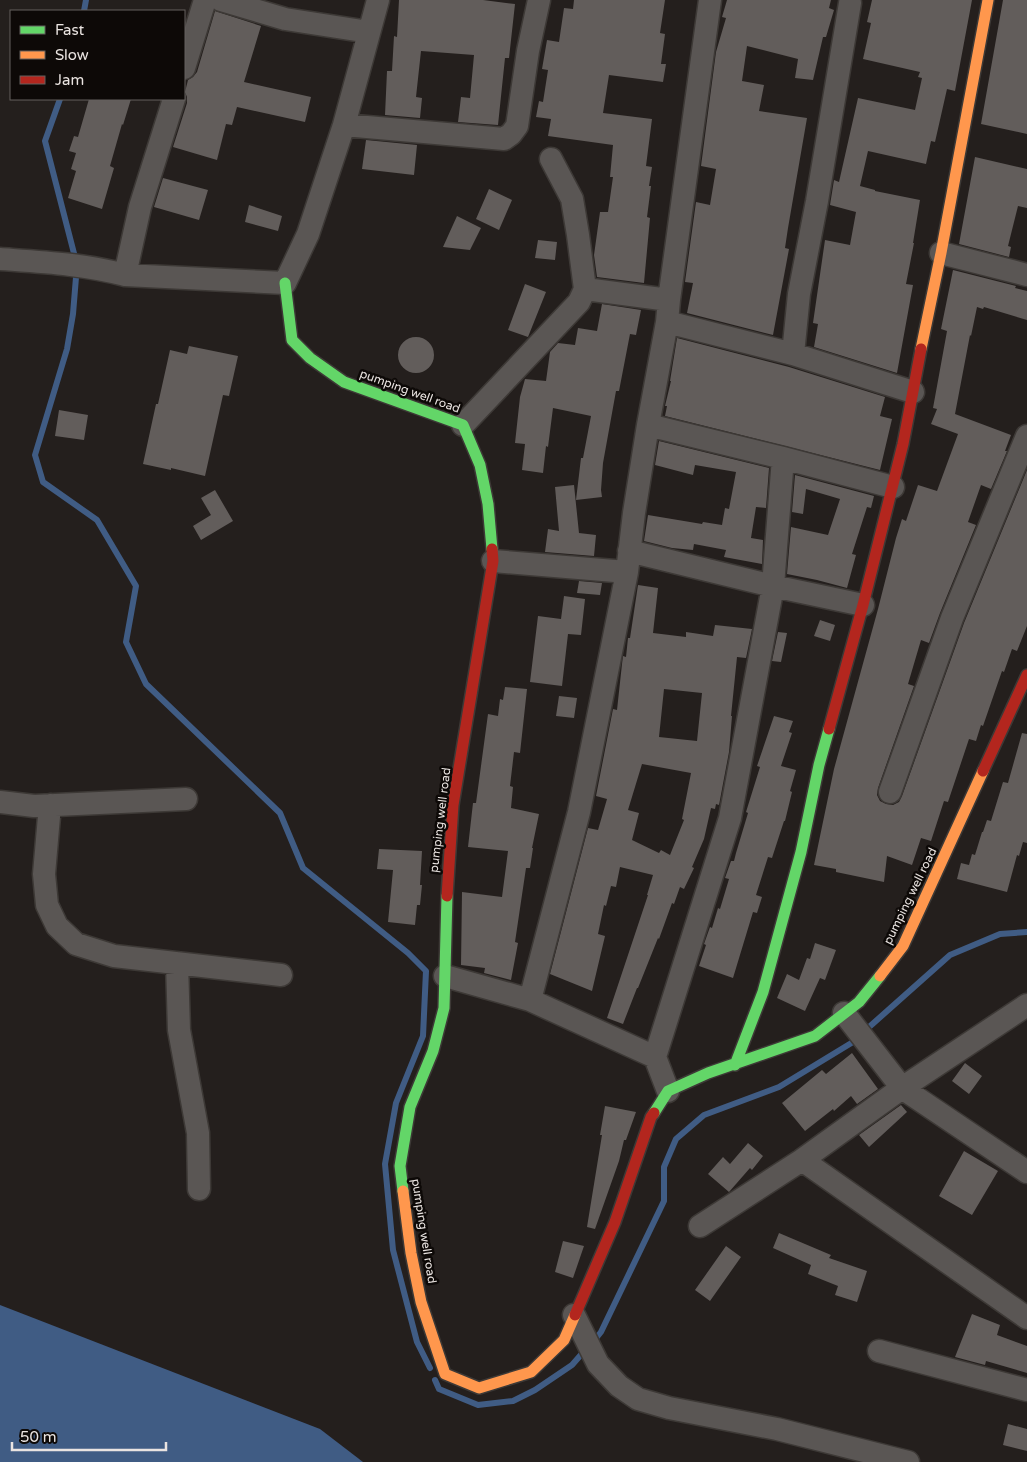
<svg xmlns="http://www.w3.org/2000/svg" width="1027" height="1462" font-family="'Varela Round',sans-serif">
	<rect width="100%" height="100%" fill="#241f1d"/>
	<path fill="#405c84" d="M0,1305l320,124 43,33h-363z"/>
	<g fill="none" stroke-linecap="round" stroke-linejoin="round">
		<path stroke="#405c84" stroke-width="6" d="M84,11l2,-11
			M60,99l-15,42 32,124 -4,49 -6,35 -32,106 8,27 54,38 39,66 -10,56 20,42 134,129 23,55 105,85 18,18 -3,65 -27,67 -11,61 8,86 24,92 13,26
			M868,1028l82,-73 50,-21 27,-2
			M593,1342l8,-10 63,-131v-34l12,-28 28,-24 75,-28 74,-45
			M435,1380l4,9 39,16 35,-4 22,-11 37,-25 14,-16"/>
	</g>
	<path fill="#625d5b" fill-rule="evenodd" d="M399,0h84l32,4 -6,54h-4l-7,67 -40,-3 3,-25 9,1 4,-43 -53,-4 -5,46 6,1 -2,20 -35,-3 2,-44h5l2,-35 3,1z
		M574,0h91l-5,33 5,1 -4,30h5l-3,18 -54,-7 -6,38 49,6 -6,47 6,1 -3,19h2l-4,31 3,1 -6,65 -47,-6 -3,-22 6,-43h8l5,-35h-3l3,-32 -65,-9 3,-17 -15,-2 3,-16 4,1 5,-32 -6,-1 5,-29 12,2 5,-34 9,1z
		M727,0h104l-2,8 5,2 -8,27h-3l-10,43 -18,-2 3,-19 -51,-13 -5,35 22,4 -5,26 48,7 -19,110 -3,20 4,1 -16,86 -86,-22 6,-30 -8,-1 11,-80 14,3 6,-36 -15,-3 15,-114 10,-34 -4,-1z
		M872,0h100l-17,91 -8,-2 -12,53 -4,-1 -5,23 -58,-13 -8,35 15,4v1l45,9 -7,43h1l-8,41 7,1 -16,88 -83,-26 4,-23 -5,-1 12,-83 25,5 6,-33 -26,-7 4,-25 5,2 19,-84 57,12 7,-32 -4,-1 2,-5 -57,-13 8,-36 -4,-1z
		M1003,0h24v134l-46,-10z
		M215,11l46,15 -17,56 67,15 -6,25 -68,-15 -5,18 -6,-1 -9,36 -44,-13 14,-44v-6l-2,-5 3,-12 5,-3 4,-5z
		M89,99h42l-8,26 -1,-1 -12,42 4,2 -12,41 -34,-11 8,-27 -5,-2 5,-16 -7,-2 5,-15 4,1z
		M366,140l51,5 -3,30 -52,-6z
		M975,157l52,12v39l-9,-2 -10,40 3,1 -2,10 -50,-13z
		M163,178l45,12 -9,30 -45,-13z
		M489,189l23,11 -13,30 -23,-11z
		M249,205l33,11 -4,15 -33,-9z
		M457,216l24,12 -11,22 -27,-3z
		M538,240l19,2 -2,18 -20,-2z
		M953,270l63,16 -1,2 12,3v29l-43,-13 -1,2 -6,-2 -6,29 -1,-1 -15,79 56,21 -6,16h2l-16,38 -10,-4 -13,37 8,3 -36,88 -11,30 -8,-3 -13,44 6,2 -36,102 -1,7 3,6 6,3 7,1 6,-3 3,-6 62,-173 63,-153v156l-10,25 -5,-2 -8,23 -2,-1 -19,55 -2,-1 -5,16 -7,-2 -21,63 -4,-1 -13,40 -10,-3 -9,27 -25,-9 -3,26 -48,-10v-3l-22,-4 20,-96 44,-160 18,-71 6,-19 4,2 12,-36 19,6 21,-57 -27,-10 6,-15 -4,-1 14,-77 -6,-2z
		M525,284l21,8 -18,45 -20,-7z
		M602,304l39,6 -5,25 -6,-1 -11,57h-3l-13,72 -2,27 1,7 -26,3 5,-42h2l8,-42 -38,-8 -5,39 -2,-1 -3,27 -21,-3 3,-26 -10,-1 5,-46 5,-18 21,2 4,-29 8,-9 17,2 3,-17 19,3z
		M398 355a18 18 0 1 1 36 0a18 18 0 1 1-36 0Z
		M677,338l112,29 96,30 -5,19 12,3 -12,51 -215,-54 2,-10h-2l6,-25h-1z
		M189,346l49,10 -9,40 -6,-1 -18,81 -34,-8v2l-28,-6 13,-60h2l12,-54 17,4z
		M59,410l29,5 -4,25 -29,-4z
		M659,441l110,27 -3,40 -10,-1 -5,31 12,2 -1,24 -38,-7 2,-7 -32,-6 -1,6 -21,-2 -28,-7 4,-26 54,9 1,-2 19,3 3,-17 4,1 7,-37 -41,-7 -2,10 -38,-10z
		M795,475l79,21 -3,12 -4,-1 -15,47 4,1 -9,33 -30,-8 -30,-6 4,-47 37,8 12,-36 -34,-10 -3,25 -11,-2z
		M574,485l5,48 17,2 -2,21 -49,-4 3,-23 11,2 -4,-44z
		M215,490l18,31 -32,19 -8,-14 18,-11 -10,-17z
		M579,581l23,2 -2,12 -23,-2z
		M638,585l20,3 -5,45 33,4v-5l27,4 2,-11 37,4 -6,29 -9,-1 -6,59h1l-3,36 -10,53 -3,-1 -1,5 -4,-1 -7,31 -12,28 2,1 -10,21 -4,-2 -6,17 -2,-1 -13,36 -1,-1 -20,50h-1l-14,36 -16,-6 41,-123h-1l6,-20 -33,-8 -4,20 -5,-1 -5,20 -2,-1 -6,29 7,2 -13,55 -42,-17 38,-146 10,2 9,-31 -11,-3 17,-87 4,1 5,-46 1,-8 3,1 2,-19h2zM664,689l38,4 -5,48 -38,-4zM642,764l49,9 -9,46 2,1 -14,35 -9,-5 -2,3 -27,-13 7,-27 -11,-3z
		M564,596l21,3 -4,36 -13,-1 -6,52 -32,-4 8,-66 23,3z
		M820,620l15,5 -5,16 -16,-5z
		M778,632l9,1 -6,29 -9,-1z
		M505,687l22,2 -7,64 -6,-1 -4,34 3,1 -2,21 28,6 -7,34h1l-3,20h-4l-11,74 3,1 -7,37 -27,-7 1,-5 -24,-3 1,-73 40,5 6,-46 -40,-4 5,-44h3l12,-89 10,2 2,-17 3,1z
		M559,696l18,2 -3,20 -18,-2z
		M774,716l19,5 -4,11 3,1 -11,33 15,4 -6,21 2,1 -7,29h-1l-12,37 -4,-1 -12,38 6,2 -5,16 -4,-1 -20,66 -34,-12 7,-21 -2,-1 6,-17 2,1 6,-20 2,1 9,-30 -4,-1 6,-17h3l2,-8 12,-40 -2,-1 14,-45 -3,-1z
		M1022,733l5,1v109l-4,-1 -4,14 -2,-1 -10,37 -50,-13 4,-16 8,2 3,-11 3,1 7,-23h1l4,-12 4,1 12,-39 5,1z
		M379,849l43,2 -2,34h2l-2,20h-3l-2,20 -27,-3 5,-52 -16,-1z
		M815,943l21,7 -11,30 -5,-2 -15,33 -28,-13 10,-24 12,6 8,-22 3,1z
		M852,1053l26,36 -21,15 -6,-8 -17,15 -1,-2 -28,22 -23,-28 40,-33 4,4z
		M965,1063l17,13 -13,18 -17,-13z
		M901,1105l6,7 -38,35 -10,-12z
		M605,1106l31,6 -10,28h-2l-5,21 -24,68 -8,-2 15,-92h-2z
		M748,1143l15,13 -11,14 -2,-2 -21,24 -21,-18 15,-17 7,7z
		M964,1151l34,20 -26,44 -33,-19z
		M779,1233l52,22 -2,3 38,13 -10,31 -22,-7 3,-9 -30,-12 3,-9 -38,-17z
		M563,1241l21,5 -11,32 -18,-6z
		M726,1246l15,11 -31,44 -15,-11z
		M972,1314l28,11 -3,10 30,11v27l-41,-12 -1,4 -30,-8z
		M1008,1424l19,5v22l-24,-6z"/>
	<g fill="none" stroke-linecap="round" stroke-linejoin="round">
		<defs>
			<path id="street" d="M221,0l64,19 84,13
				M184,68l21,-68
				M344,125l160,14 7,-5 6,-8 11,-75 11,-51
				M551,159l21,40 6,36 7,54
				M941,253l86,22
				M0,259c42,3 84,5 125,16l160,8 23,-49 36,-109 34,-125
				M125,275l15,-68 34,-108
				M667,322l126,32 120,38
				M793,354l6,-60 18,-93 33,-198
				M463,425l116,-123 6,-13 84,11
				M648,425l135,33 110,29
				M629,551l144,35 90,19
				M493,561l134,11
				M890,792l62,-174 75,-182
				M0,802l34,4 152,-7
				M50,805l-6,69 3,31 10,21 19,18 38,12 167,19
				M177,963l2,67 19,103 1,56
				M445,976l85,24 125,57
				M530,1000l49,-188 48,-240 7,-59 14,-88 19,-103 2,-22 41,-300
				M844,1013l58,75 125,84
				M668,1091l-13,-34 75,-239 43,-232 10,-128
				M802,1160l100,-72 125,-83
				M700,1226l102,-66 225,158
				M574,1315l24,49 21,22 19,13 31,9 108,21 131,33
				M879,1351l148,39"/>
			<path id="fast" d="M285,283l7,57 18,18 34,24 119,43 17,40 8,39 4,45
				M735,1065l28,-73 38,-140 18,-87 10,-36
				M654,1113l14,-22 40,-18 107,-37 44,-34 21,-26
				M403,1191l-3,-25 10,-59 23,-56 11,-43 3,-112"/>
			<path id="slow" d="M921,349l20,-96 47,-253
				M880,976l23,-30 80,-175
				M403,1191l8,62 10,49 24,72 34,14 52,-16 33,-32 11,-25"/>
			<path id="jam" d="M829,729l34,-124 40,-161 18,-95
				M983,771l44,-96
				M447,896l6,-91 40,-244 -1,-12
				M575,1315l40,-93 36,-105 3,-4"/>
		</defs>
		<use href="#street" stroke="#3d3936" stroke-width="25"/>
		<use href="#fast" stroke="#3d3936" stroke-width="14"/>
		<use href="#slow" stroke="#3d3936" stroke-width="14"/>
		<use href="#jam" stroke="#3d3936" stroke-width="14"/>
		<use href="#street" stroke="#5a5654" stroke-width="22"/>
		<use href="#fast" stroke="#63d668" stroke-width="11"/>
		<use href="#slow" stroke="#ff974d" stroke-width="11"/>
		<use href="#jam" stroke="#b3261e" stroke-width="11"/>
	</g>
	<g text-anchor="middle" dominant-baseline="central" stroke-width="5" stroke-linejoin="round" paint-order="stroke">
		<g font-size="12" fill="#eae4e1" stroke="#0d0907">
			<text transform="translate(410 391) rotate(20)">pumping well road</text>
			<text transform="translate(440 820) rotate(-83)">pumping well road</text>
			<text transform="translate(910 896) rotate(-64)">pumping well road</text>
			<text transform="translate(424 1231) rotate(81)">pumping well road</text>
		</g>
	</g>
	<rect x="10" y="10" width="175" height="90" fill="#0d0907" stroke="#65615e"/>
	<rect x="20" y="26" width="25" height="8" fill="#63d668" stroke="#65615e"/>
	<text x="55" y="35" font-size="15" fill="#eae4e1">Fast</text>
	<rect x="20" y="51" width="25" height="8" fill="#ff974d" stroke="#65615e"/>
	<text x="55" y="60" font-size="15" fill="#eae4e1">Slow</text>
	<rect x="20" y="76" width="25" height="8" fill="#b3261e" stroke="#65615e"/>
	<text x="55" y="85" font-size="15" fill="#eae4e1">Jam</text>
	<path d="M12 1442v8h154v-8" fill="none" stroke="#eae4e1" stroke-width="2.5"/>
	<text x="20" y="1442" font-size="15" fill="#eae4e1" stroke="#0d0907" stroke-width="4" paint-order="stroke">50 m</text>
</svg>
